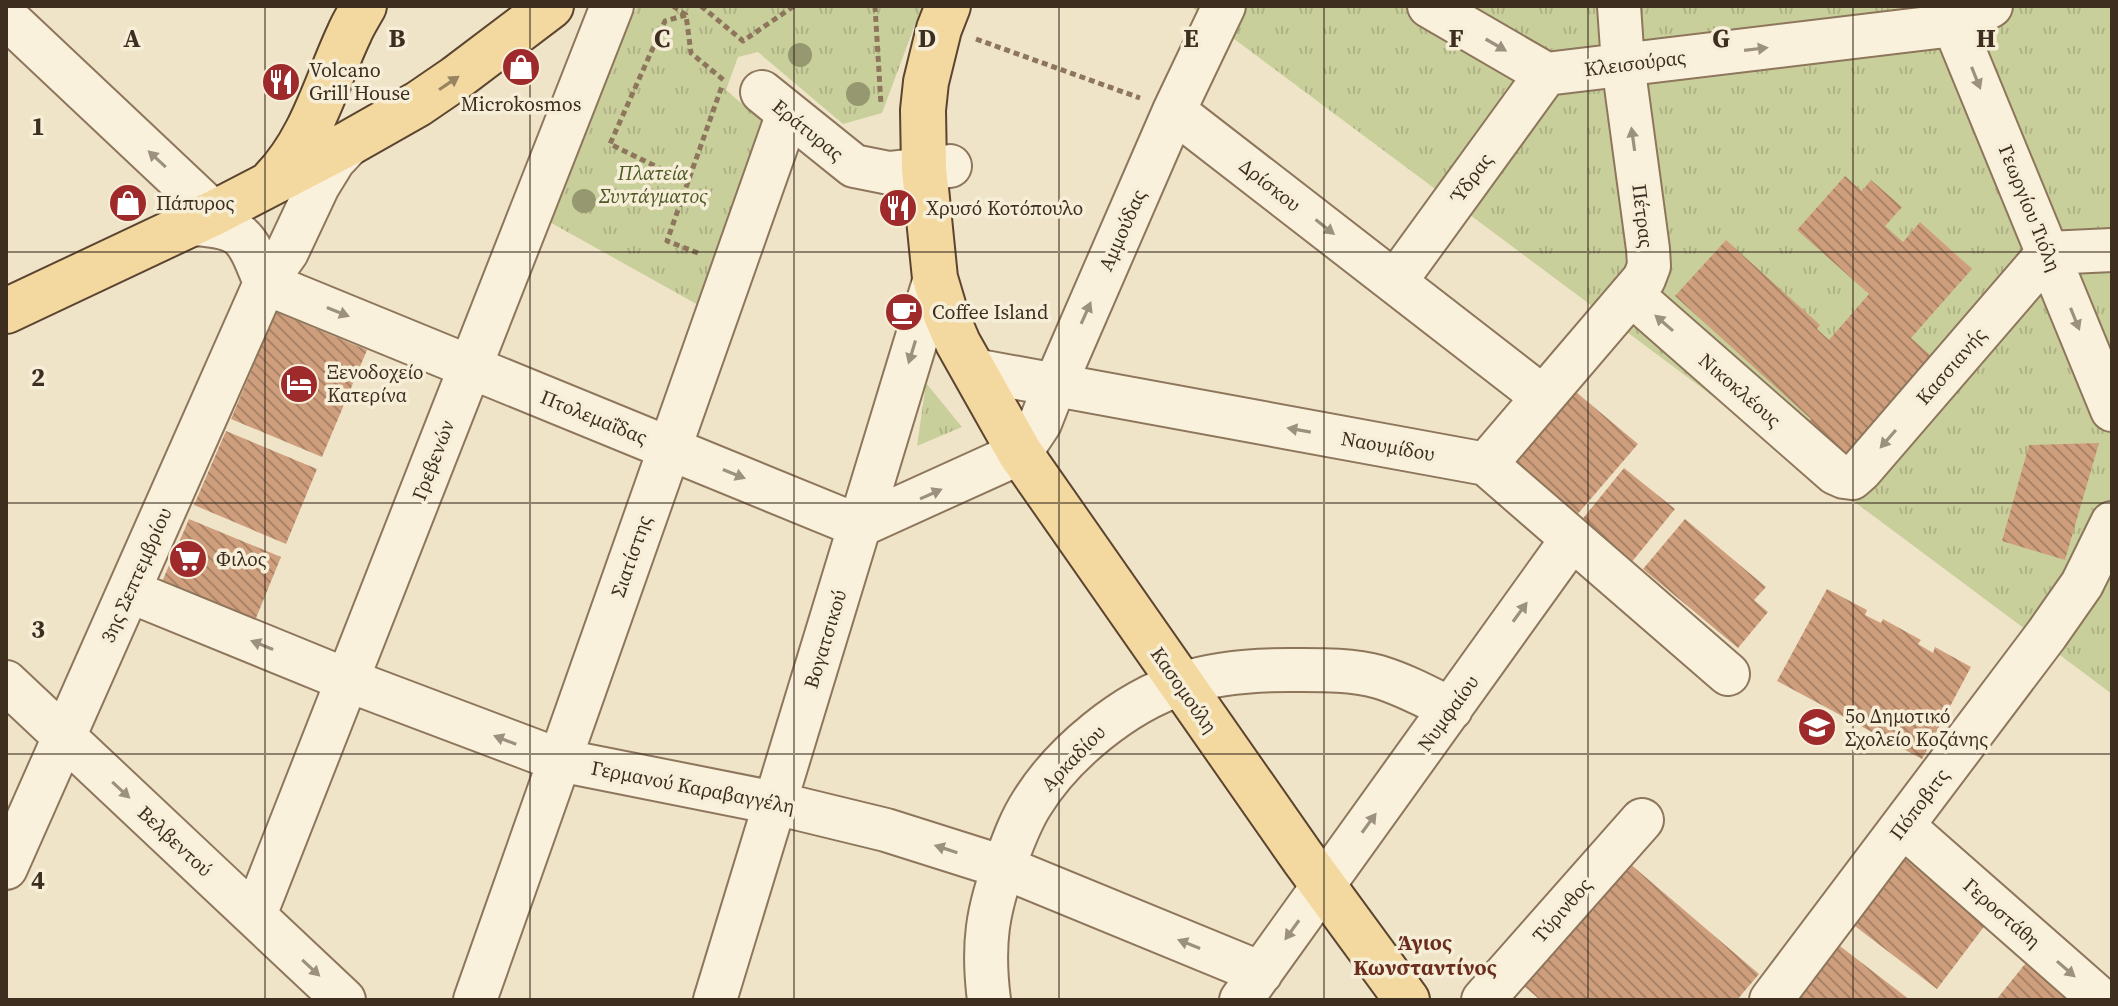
<svg xmlns="http://www.w3.org/2000/svg" width="2118" height="1006" font-family="'Source Serif 4',serif">
	<defs>
		<pattern id="grass-tufts" width="24" height="20" patternUnits="userSpaceOnUse" patternTransform="scale(2)"><rect width="24" height="20" fill="#c9cf9b"/><path d="M3 7l-1-3M5 7V3M7 7l1-3M15 17l-1-3M17 17v-4M19 17l1-3" fill="none" stroke="#aeb285"/></pattern>
		<pattern id="building-back-hatch" width="6" height="6" patternUnits="userSpaceOnUse" patternTransform="scale(2)"><rect width="6" height="6" fill="#cf9f7d"/><path d="M-1 5l2 2M0 0l6 6M5-1l2 2" fill="none" stroke="#a98266"/></pattern>
	</defs>
	<rect width="100%" height="100%" fill="#f0e4c8"/>
	<path fill="url(#grass-tufts)" d="M637,6h285l-40,107 -39,11 -85,-72 -20,5 -12,33 36,31 -62,185 -154,-86z
		M1190,6h922v688z
		M926,383l36,44 -45,19z"/>
	<path fill="url(#building-back-hatch)" d="M1845,176l17,15 9,-11 31,27 -17,19 18,16 17,-20 52,47 -61,69 27,24 -92,103 -42,-38 7,-8 -136,-123 51,-56 94,85 -3,4 12,11 40,-46 -72,-64z
		M276,312l91,38 -45,107 -91,-38z
		M1576,392l62,52 -62,72 -61,-53z
		M226,431l91,38 -31,75 -92,-39z
		M2099,443l-34,117 -63,-19 27,-96z
		M1624,468l51,41 -44,54 -51,-41z
		M189,519l92,38 -27,66 -93,-39z
		M1685,519l81,68 -12,13 14,12 -30,36 -95,-79z
		M1827,589l40,21 -2,5 16,8 2,-4 38,21 -3,4 15,9 2,-6 36,20 -49,92 -145,-78z
		M1903,855l86,65 -52,69 -86,-66z
		M1629,863l130,111 -22,26h-197l-16,-14z
		M1836,943l74,57h-119z
		M2025,964l44,36h-73z"/>
	<g fill="none" stroke-linecap="round" stroke-linejoin="round">
		<defs>
			<path id="minor" d="M1429,6l117,68 408,-49 37,-19
				M1946,6l166,404
				M6,17l208,196
				M762,92l92,74 35,7 61,-7
				M1174,111l369,286
				M189,224c55,2 57,11 76,59l594,243 161,-73 20,-30 15,-38 119,-274 50,-105
				M1395,282l151,-208
				M1631,294l204,179 9,4 8,1 9,-8 187,-217 64,-3
				M974,370l512,94 242,210
				M1486,464l158,-185 5,-13 -1,-17 -25,-185 -4,-58
				M129,591l218,89 212,80 216,43 111,27 117,37 258,106
				M6,682l338,318
				M1903,826l198,174
				M6,868l259,-585 22,-31 31,-66 16,-26 17,-18
				M255,915l357,-909
				M475,1000l313,-887
				M715,1000l220,-722
				M989,1000c-7,-55 -2,-90 18,-142 7,-19 14,-38 25,-55 31,-50 93,-101 149,-119 34,-11 72,-14 108,-14 29,0 61,-1 90,7 26,8 48,20 72,32
				M1241,1000l331,-461
				M1483,1000l159,-180
				M1771,1000l276,-366 35,-50 30,-61"/>
			<path id="major" d="M948,6l-9,23 -13,53 -3,28 1,59 11,109 11,37 12,28 62,110 283,405 104,142
				M273,180c39,-40 53,-97 76,-146 4,-10 10,-19 15,-28
				M6,311l208,-98 137,-71 67,-38 38,-26 95,-72"/>
		</defs>
		<use href="#minor" stroke="#8d765c" stroke-width="46"/>
		<use href="#major" stroke="#5b4430" stroke-width="48"/>
		<path stroke="#8d765c" stroke-width="5" stroke-dasharray="6 4" stroke-linecap="butt" d="M673,6l13,9 5,38 35,29
			M701,6l42,35 51,-35
			M875,6l6,99
			M686,15l-21,6 -55,123 78,38
			M976,39l164,59
			M698,253l-31,-12 55,-155"/>
		<use href="#minor" stroke="#faf1dc" stroke-width="42"/>
		<use href="#major" stroke="#f3d9a0" stroke-width="44"/>
	</g>
	<g fill="#96986f">
		<circle cx="800" cy="55" r="12"/>
		<circle cx="858" cy="94" r="12"/>
		<circle cx="584" cy="201" r="12"/>
	</g>
	<defs><path id="oneway-solid" d="M-6-.8H1V-3.2L6.5 0L1 3.2V.8H-6Z" transform="scale(2)"/></defs>
	<g fill="#9c907e">
		<use href="#oneway-solid" transform="translate(1496 45) rotate(30)"/>
		<use href="#oneway-solid" transform="translate(1756 49) rotate(-7)"/>
		<use href="#oneway-solid" transform="translate(1976 78) rotate(68)"/>
		<use href="#oneway-solid" transform="translate(1633 139) rotate(-98)"/>
		<use href="#oneway-solid" transform="translate(157 159) rotate(-137)"/>
		<use href="#oneway-solid" transform="translate(1325 227) rotate(38)"/>
		<use href="#oneway-solid" transform="translate(338 312) rotate(22)"/>
		<use href="#oneway-solid" transform="translate(1086 313) rotate(-66)"/>
		<use href="#oneway-solid" transform="translate(2075 319) rotate(68)"/>
		<use href="#oneway-solid" transform="translate(1664 323) rotate(-139)"/>
		<use href="#oneway-solid" transform="translate(912 352) rotate(107)"/>
		<use href="#oneway-solid" transform="translate(1299 430) rotate(-170)"/>
		<use href="#oneway-solid" transform="translate(1888 439) rotate(131)"/>
		<use href="#oneway-solid" transform="translate(734 474) rotate(22)"/>
		<use href="#oneway-solid" transform="translate(931 494) rotate(-24)"/>
		<use href="#oneway-solid" transform="translate(1520 612) rotate(-54)"/>
		<use href="#oneway-solid" transform="translate(262 645) rotate(-158)"/>
		<use href="#oneway-solid" transform="translate(505 740) rotate(-159)"/>
		<use href="#oneway-solid" transform="translate(121 790) rotate(43)"/>
		<use href="#oneway-solid" transform="translate(1369 823) rotate(-54)"/>
		<use href="#oneway-solid" transform="translate(946 849) rotate(-162)"/>
		<use href="#oneway-solid" transform="translate(1292 930) rotate(126)"/>
		<use href="#oneway-solid" transform="translate(1189 944) rotate(-158)"/>
		<use href="#oneway-solid" transform="translate(311 968) rotate(43)"/>
		<use href="#oneway-solid" transform="translate(2066 969) rotate(41)"/>
	</g>
	<use fill="#988460" href="#oneway-solid" transform="translate(449 83) rotate(-34)"/>
	<path fill="none" stroke="#3d2e20" stroke-width="2" stroke-opacity="0.55" d="M265,6v994M530,6v994M794,6v994M1059,6v994M1324,6v994M1588,6v994M1853,6v994M6,252h2106M6,503h2106M6,754h2106"/>
	<defs>
		<symbol id="shop-disc" viewBox="-11 -11 22 22"><circle r="9.5" fill="#9e2a2b" stroke="#f7eed8"/><path d="M-5-2.5h2.3a2.7 3.5 0 0 1 5.4 0H5L5.5 6h-11ZM-1.5-2.5h3a1.5 2.3 0 0 0-3 0Z" fill="#fff"/></symbol>
		<symbol id="restaurant-disc" viewBox="-11 -11 22 22"><circle r="9.5" fill="#9e2a2b" stroke="#f7eed8"/><path d="M-5-6h1v4h1v-4h1v4h1v-4h1v5L-1.5 .5V6h-2V.5L-5-1ZM5-6V6H3V1.5H1.5Q1.5-4 5-6Z" fill="#fff"/></symbol>
		<symbol id="cafe-disc" viewBox="-11 -11 22 22"><circle r="9.5" fill="#9e2a2b" stroke="#f7eed8"/><path d="M-5.5-4.5H6V0H3Q3 3.5 0 3.5H-2.5Q-5.5 3.5-5.5 0ZM3-3.2v2h1.7v-2ZM-6 4.5H4V6H-6Z" fill="#fff"/></symbol>
		<symbol id="hotel-disc" viewBox="-11 -11 22 22"><circle r="9.5" fill="#9e2a2b" stroke="#f7eed8"/><path d="M-6-4.5h1.5V1H6V5H4.5V3h-9V5H-6ZM-4 0a1.8 1.8 0 1 1 3.6 0ZM.5 0V-2.5h3Q6-2.5 6 0Z" fill="#fff"/></symbol>
		<symbol id="supermarket-disc" viewBox="-11 -11 22 22"><circle r="9.5" fill="#9e2a2b" stroke="#f7eed8"/><path d="M-6-5.5h2.5l.6 2H6L4.5 2H-2.5L-4.4-4H-6ZM-1.5 3.2a1.3 1.3 0 1 0 .1 0ZM3 3.2a1.3 1.3 0 1 0 .1 0Z" fill="#fff"/></symbol>
		<symbol id="school-disc" viewBox="-11 -11 22 22"><circle r="9.5" fill="#9e2a2b" stroke="#f7eed8"/><path d="M0-5L7-2L0 1L-7-2ZM-4 1L0 2.5L4 1V4Q0 6-4 4Z" fill="#fff"/></symbol>
	</defs>
	<g fill-rule="evenodd">
		<use href="#shop-disc" x="499" y="45" width="44" height="44"/>
		<use href="#restaurant-disc" x="259" y="60" width="44" height="44"/>
		<use href="#shop-disc" x="106" y="181" width="44" height="44"/>
		<use href="#restaurant-disc" x="876" y="186" width="44" height="44"/>
		<use href="#cafe-disc" x="882" y="290" width="44" height="44"/>
		<use href="#hotel-disc" x="277" y="362" width="44" height="44"/>
		<use href="#supermarket-disc" x="166" y="537" width="44" height="44"/>
		<use href="#school-disc" x="1795" y="705" width="44" height="44"/>
	</g>
	<g text-anchor="middle" dominant-baseline="central" stroke-width="7" stroke-linejoin="round" paint-order="stroke">
		<g font-size="20" fill="#3d2e20" stroke="#f7eed8">
			<text transform="translate(1635 63) rotate(-7)">Κλεισούρας</text>
			<text transform="translate(808 130) rotate(39)">Εράτυρας</text>
			<text transform="translate(1471 178) rotate(-54)">Ύδρας</text>
			<text transform="translate(1270 185) rotate(38)">Δρίσκου</text>
			<text transform="translate(2030 208) rotate(68)">Γεωργίου Τιόλη</text>
			<text transform="translate(1643 216) rotate(83)">Πέτρας</text>
			<text transform="translate(1122 230) rotate(-66)">Αμμούδας</text>
			<text transform="translate(1951 366) rotate(-49)">Κασσιανής</text>
			<text transform="translate(1740 390) rotate(41)">Νικοκλέους</text>
			<text transform="translate(594 417) rotate(22)">Πτολεμαΐδας</text>
			<text transform="translate(1388 446) rotate(10)">Ναουμίδου</text>
			<text transform="translate(433 460) rotate(-69)">Γρεβενών</text>
			<text transform="translate(631 556) rotate(-71)">Σιατίστης</text>
			<text transform="translate(136 575) rotate(-66)">3ης Σεπτεμβρίου</text>
			<text transform="translate(825 639) rotate(-73)">Βογατσικού</text>
			<text transform="translate(1184 690) rotate(55)">Κασομούλη</text>
			<text transform="translate(1448 713) rotate(-54)">Νυμφαίου</text>
			<text transform="translate(1073 758) rotate(-46)">Αρκαδίου</text>
			<text transform="translate(693 787) rotate(11)">Γερμανού Καραβαγγέλη</text>
			<text transform="translate(1919 804) rotate(-53)">Πόποβιτς</text>
			<text transform="translate(175 841) rotate(43)">Βελβεντού</text>
			<text transform="translate(1562 910) rotate(-49)">Τύρινθος</text>
			<text transform="translate(2002 913) rotate(41)">Γεροστάθη</text>
		</g>
		<g font-size="20" fill="#3d2e20" stroke="#f7eed8" text-anchor="start">
			<text x="309" y="70">Volcano<tspan x="309" dy="23">Grill House</tspan></text>
			<text x="521" y="104" text-anchor="middle">Microkosmos</text>
			<text x="156" y="203">Πάπυρος</text>
			<text x="926" y="208">Χρυσό Κοτόπουλο</text>
			<text x="932" y="312">Coffee Island</text>
			<text x="327" y="372">Ξενοδοχείο<tspan x="327" dy="23">Κατερίνα</tspan></text>
			<text x="216" y="559">Φιλος</text>
			<text x="1845" y="716">5ο Δημοτικό<tspan x="1845" dy="23">Σχολείο Κοζάνης</tspan></text>
		</g>
		<g font-size="20" font-style="italic" fill="#4d5a26" stroke="#f7eed8">
			<text x="653" y="173">Πλατεία<tspan x="653" dy="23">Συντάγματος</tspan></text>
		</g>
		<g font-size="22" font-weight="bold" fill="#6b2e1e" stroke="#f7eed8">
			<text x="1425" y="942">Άγιος<tspan x="1425" dy="25">Κωνσταντίνος</tspan></text>
		</g>
	</g>
	<g font-size="26" text-anchor="middle" font-weight="bold" fill="#3d2e20" stroke="#f7eed8" stroke-width="7" stroke-linejoin="round" paint-order="stroke">
		<text x="132" y="47">A</text>
		<text x="397" y="47">B</text>
		<text x="662" y="47">C</text>
		<text x="927" y="47">D</text>
		<text x="1191" y="47">E</text>
		<text x="1456" y="47">F</text>
		<text x="1721" y="47">G</text>
		<text x="1986" y="47">H</text>
		<text x="38" y="135">1</text>
		<text x="38" y="386">2</text>
		<text x="38" y="638">3</text>
		<text x="38" y="889">4</text>
	</g>
	<rect width="2118" height="1006" fill="none" stroke="#3d2e20" stroke-width="16"/>
</svg>
